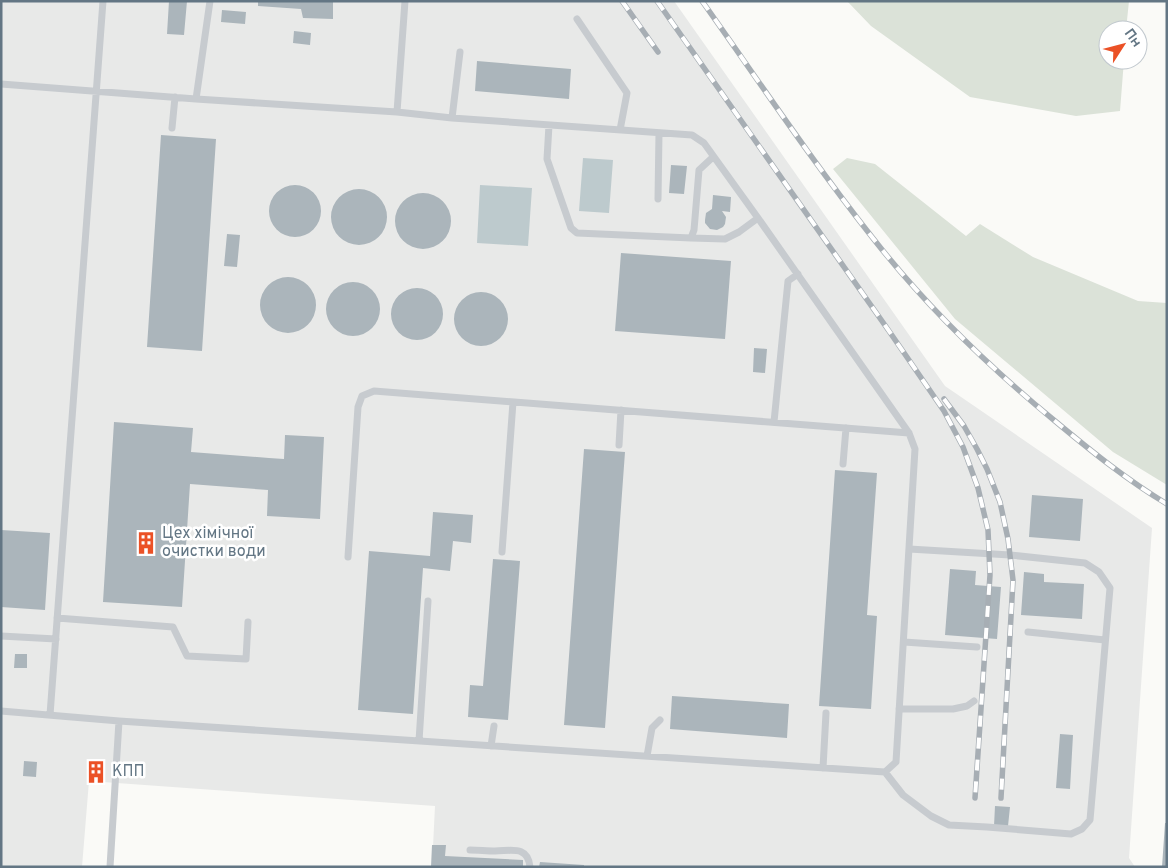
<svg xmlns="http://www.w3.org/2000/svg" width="1168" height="868" font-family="Overpass,sans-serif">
	<rect width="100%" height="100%" fill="#fafaf7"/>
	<path fill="#e8e9e8" d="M1,1h673l271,385 207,142 -23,330 6,9h-703l3,-61 -346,-25 -7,86h-81z"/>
	<path fill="#dbe2d8" d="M847,1h282l-3,29h-18v30h16l-4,51 -44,5 -106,-19 -99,-71z
		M847,158l28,6 91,72 14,-12 53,33 105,44 29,2v182l-54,-33 -158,-133 -122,-150z"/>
	<path fill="#bdcacd" d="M583,158l30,2 -4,53 -30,-2z
		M480,185l52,3 -4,58 -51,-3z"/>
	<path fill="#abb5bb" d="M169,1h18l-3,34 -17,-1z
		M258,1h75v18l-30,-1 -2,-9 -43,-3z
		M222,10l24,2 -1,12 -24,-2z
		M294,31l17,2 -1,12 -17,-2z
		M477,61l94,8 -2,30 -94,-8z
		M161,135l55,4 -14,212 -55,-4z
		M671,165l16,1 -3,28 -15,-1z
		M269 211a26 26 0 1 1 52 0a26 26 0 1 1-52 0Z
		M331 217a28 28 0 1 1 56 0a28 28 0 1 1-56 0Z
		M395 221a28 28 0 1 1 56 0a28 28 0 1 1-56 0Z
		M713,195l18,2 -1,15 -8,-1 4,6 -1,7 -2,3 -6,3 -7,-1 -5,-6v-3l1,-7 6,-4z
		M227,234l13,1 -3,32 -13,-1z
		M621,253l110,8 -6,78 -110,-8z
		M260 305a28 28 0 1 1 56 0a28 28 0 1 1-56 0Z
		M326 309a27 27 0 1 1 54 0a27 27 0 1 1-54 0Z
		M391 314a26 26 0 1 1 52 0a26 26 0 1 1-52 0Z
		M454 319a27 27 0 1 1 54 0a27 27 0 1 1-54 0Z
		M754,348l13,1 -2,24 -12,-1z
		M114,422l79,6 -2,24 78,6 15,1 1,-24 39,2 -4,82 -53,-3 1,-26 -78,-6 -8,123 -79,-5z
		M584,449l41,3 -20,276 -41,-3z
		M835,470l42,3 -10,142 10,1 -6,93 -52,-3z
		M1032,495l51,4 -3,42 -51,-4z
		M433,512l40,3 -2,28 -18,-2 -3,30 -27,-3 -10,146 -55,-4 11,-159 61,5z
		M1,530l49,3 -5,77 -44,-3z
		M493,559l27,2 -12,159 -40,-3 2,-32 13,1z
		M950,569l26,2 -1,14 26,2 -4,52 -52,-4z
		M1024,572l20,2v8l40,2 -2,35 -61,-4z
		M15,654h12v14h-13z
		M672,696l117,8 -2,34 -117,-9z
		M1060,734l13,1 -3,54 -14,-1z
		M24,761l13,1 -1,15 -13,-1z
		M89,763l15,1v18l-16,-1z
		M995,806l15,1 -2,19h-14z
		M1165,823h2v44h-5z
		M432,845h14l-1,11 78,4v7h-92z
		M540,862l44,3v2h-45z"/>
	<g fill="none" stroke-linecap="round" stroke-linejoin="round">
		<path stroke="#c7cbcf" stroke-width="7" d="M577,19l50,74 -7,37
			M1,84l195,15 201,13 55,6 240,17 12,8 54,75 151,215 6,16 -19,313 -11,10 -766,-51 -118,-10
			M196,99l14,-98
			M397,112l8,-111
			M452,118l8,-66
			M549,125l-2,34 24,69 6,5 114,5 3,-8 5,-60 14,-13
			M172,128l3,-31
			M658,199l1,-66
			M691,238l34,1 14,-7 19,-14
			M774,422l14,-141 10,-7
			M619,445l2,-35
			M843,464l3,-36
			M502,552l11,-150
			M348,557l10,-150 4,-11 12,-5 535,42
			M57,618l116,9 14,29 59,3 2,-37
			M1028,632l77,8
			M1,636l55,3
			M904,642l73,5
			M899,709h54l14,-3 7,-5
			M50,715l53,-714
			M419,741l9,-140
			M491,746l3,-20
			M647,756l5,-28 8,-8
			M823,768l3,-55
			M885,772l18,23 28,21 18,9 38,2 84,7 11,-5 8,-9 20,-232 -11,-16 -14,-9 -75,-8 -101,-6
			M470,850c8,0 17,1 25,1 16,0 33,-6 35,16
			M110,867l9,-146"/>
		<defs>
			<path id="rail" d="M622,1l36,51
				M657,1l232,330 55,80 19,36 15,41 10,42 2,45 -15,223
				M702,1c56,79 110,160 170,236 53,68 116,129 183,184 36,30 72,59 112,83
				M944,399l20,27 13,23 10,20 13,33 8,37 5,41 -12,218"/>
		</defs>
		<use href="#rail" stroke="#a7aeb4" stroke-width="5.5"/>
		<use href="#rail" stroke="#fff" stroke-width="4" stroke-dasharray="11" stroke-linecap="butt"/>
	</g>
	<defs>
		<symbol id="building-bare" viewBox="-9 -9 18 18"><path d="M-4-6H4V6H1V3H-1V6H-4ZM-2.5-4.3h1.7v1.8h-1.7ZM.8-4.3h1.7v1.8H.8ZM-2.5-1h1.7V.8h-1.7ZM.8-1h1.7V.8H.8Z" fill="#eb5126" stroke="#fff" stroke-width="2.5" paint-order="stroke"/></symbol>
	</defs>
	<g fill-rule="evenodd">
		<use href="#building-bare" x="130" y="527" width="32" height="32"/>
		<use href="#building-bare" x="80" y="756" width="32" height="32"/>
	</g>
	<g text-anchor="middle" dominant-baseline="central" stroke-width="5" stroke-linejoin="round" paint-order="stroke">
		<g font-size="16" fill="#637684" stroke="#fff" text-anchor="start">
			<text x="162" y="534">Цех хімічної<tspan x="162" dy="18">очистки води</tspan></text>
			<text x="112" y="772">КПП</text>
		</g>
	</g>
	<rect width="1168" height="868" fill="none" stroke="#637684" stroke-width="5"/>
	<g transform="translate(1123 45) rotate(54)"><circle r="24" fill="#ffffff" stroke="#c1c8ce"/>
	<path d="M0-4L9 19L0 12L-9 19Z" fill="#eb5126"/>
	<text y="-8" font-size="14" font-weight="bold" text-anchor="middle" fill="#637684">Пн</text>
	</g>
</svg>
